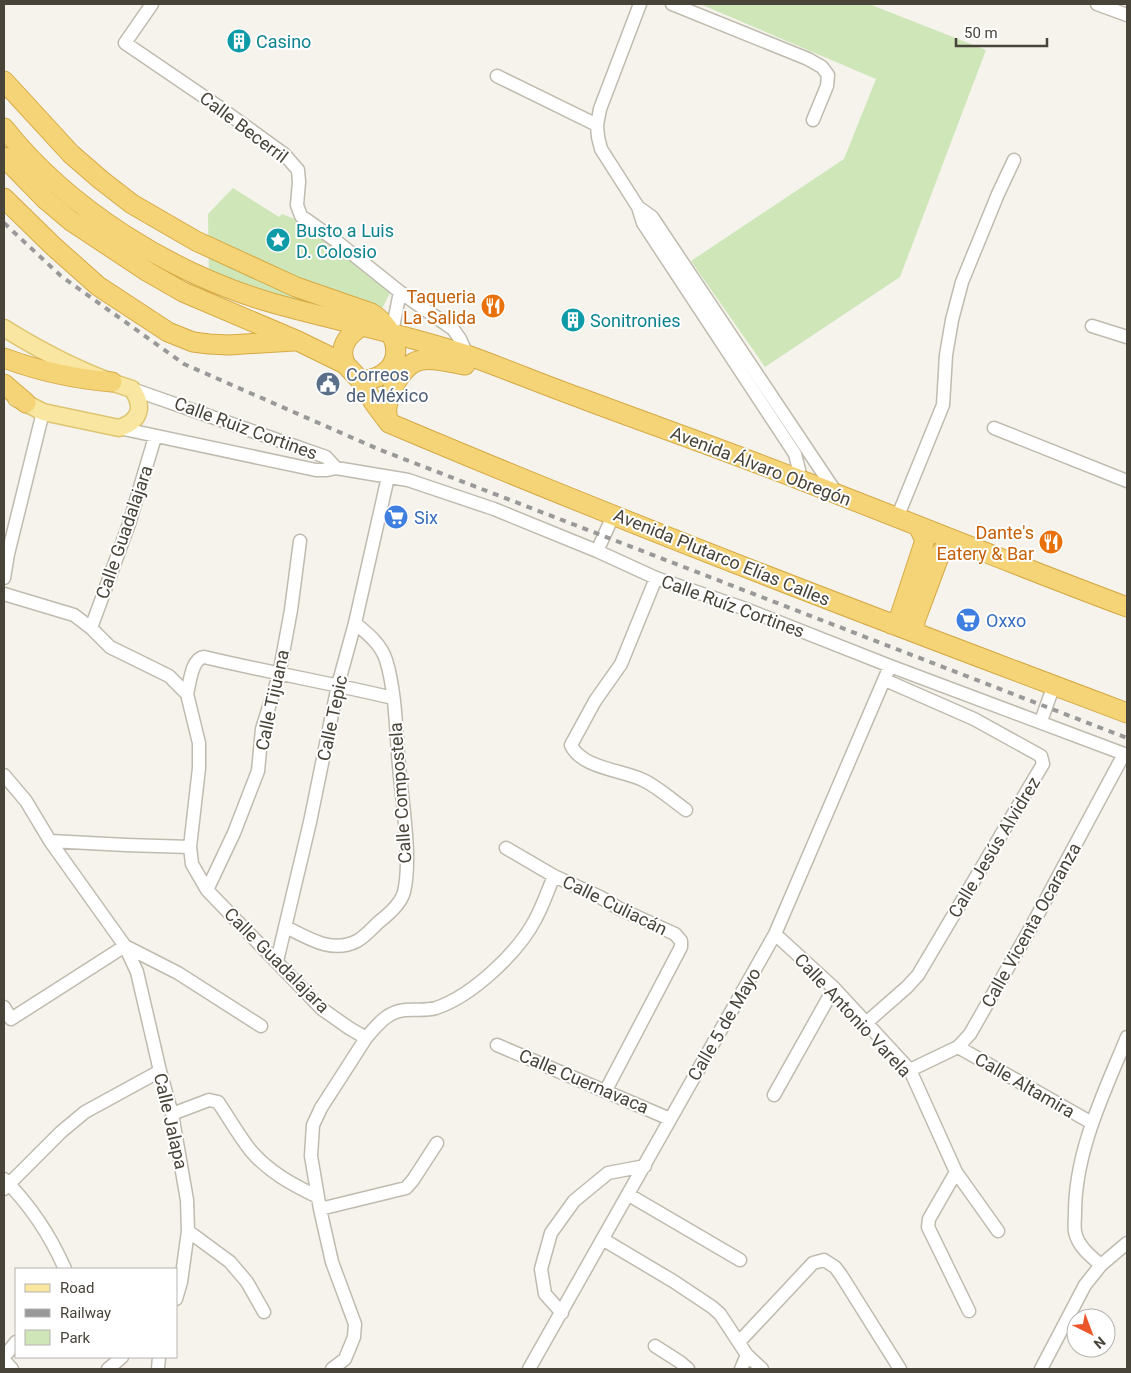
<svg xmlns="http://www.w3.org/2000/svg" width="1131" height="1373" font-family="Roboto,sans-serif">
	<rect width="100%" height="100%" fill="#f5f3ec"/>
	<path fill="#cee6b8" d="M700,4h169l117,46 -86,227 -135,90 -74,-106 153,-102 32,-80z
		M233,188l46,29 3,-3 40,16 69,61 -15,29 -167,-38 -1,-68z"/>
	<g fill="none" stroke-linecap="round" stroke-linejoin="round">
		<defs>
			<path id="minor" d="M152,4l-27,39 94,64 65,47 14,16 1,12 -2,23 4,11 34,24 65,52 -8,40
				M640,4l-40,105 -3,16 1,12 3,12 37,58 5,16 152,231 4,16 -4,8
				M672,4l136,55 14,8 6,8 -1,11 -14,34
				M1097,4l30,11
				M497,76l100,49
				M638,207l14,10 185,277
				M400,292l53,37 7,10 7,16
				M1092,326l35,11
				M132,389l194,68 10,11
				M119,428l197,42h11l9,-2 72,12 86,29 103,42 59,27 87,30 147,58 237,89
				M994,428l133,53
				M897,518l46,-113 3,-50 6,-35 10,-38 36,-88 16,-34
				M597,551l17,-37
				M4,578l4,-24 35,-142
				M656,578l-35,86 -26,37 -24,44c10,23 51,25 72,35 15,7 29,20 43,30
				M4,594l70,21 17,13 19,19 59,29 18,18 12,49v25l-9,79 2,17 15,26 115,119 27,19 17,10 -45,70 -8,17 -2,31 9,53 12,53 23,62 -1,13 -9,22 -13,10
				M91,628l38,-104 26,-87
				M187,694c3,-11 4,-35 17,-37 63,15 126,26 189,41
				M1041,721l13,-36
				M4,775l22,26 24,40 75,105 12,26 23,99 12,43 15,86 1,31 -7,51 -5,17
				M50,841l76,4 64,2
				M506,848l48,28 46,21 20,12 55,25 6,7v6l-75,143
				M207,890l27,-57 24,-62 4,-42 17,-54 12,-65 9,-69
				M286,927c22,11 46,27 71,14 9,-5 16,-14 23,-20 9,-7 21,-18 24,-29 8,-34 -2,-90 -5,-126 -3,-33 -3,-74 -13,-106 -5,-16 -18,-26 -31,-37
				M775,934l59,54 76,82 46,102 42,59
				M277,961l33,-139 28,-137 17,-62 33,-146
				M4,1007l7,12 114,-73 53,27 83,53
				M866,1023l41,-36 11,-12 125,-211 -2,-8 -67,-37 -89,-39
				M366,1038c11,-13 22,-27 39,-28 10,-1 21,1 31,-2 36,-12 83,-56 100,-90 7,-13 12,-28 18,-42
				M497,1045l173,74
				M958,1047l134,76
				M910,1070l48,-23 12,-13 60,-105 94,-175
				M774,1095l60,-107
				M172,1114l37,-14 9,2c11,16 21,34 33,49 18,21 42,34 67,46
				M956,1172l-27,47 -1,8 41,84
				M4,1179c25,25 47,58 61,90
				M4,1189l57,-57 24,-20 75,-41
				M629,1195l111,65
				M320,1209l86,-21 7,-8 24,-37
				M188,1231l42,31 17,20 17,30
				M604,1240l69,41 39,26 8,7 27,41 15,14
				M1101,1265c-11,-9 -23,-19 -26,-33 -1,-6 0,-13 0,-19 0,-62 29,-120 52,-176
				M562,1313l-17,-19 -4,-25 10,-36 23,-32 34,-28 37,-7
				M739,1342l74,-79 11,-3 11,7 6,8 59,94
				M655,1346l25,16 8,7
				M4,1357l12,-15
				M4,1360l8,9
				M108,1369l14,-12
				M158,1369l1,-12
				M529,1369l246,-435 115,-268
				M741,1369l6,-14
				M1041,1369l44,-84 16,-20 26,-22"/>
			<path id="major" d="M4,328c40,25 83,47 128,61 12,17 9,32 -13,39l-76,-16 -27,-14"/>
			<path id="highway" d="M4,81l67,73 30,26 31,24 64,37 100,46 75,26c21,12 37,44 12,61 -6,4 -14,6 -22,7
				M4,128c64,81 167,145 265,174 66,19 133,31 198,53 39,14 77,30 116,44 72,27 144,52 215,80 110,42 219,87 329,128
				M4,157l41,42 26,22 77,51 35,20 115,49 47,23 16,17 13,22 15,20c243,103 491,197 738,290
				M4,198l48,47 46,41 70,46 25,10 16,2 20,1 65,-4
				M4,358c35,13 71,21 108,24
				M345,364c-7,-18 3,-29 17,-38
				M4,384l22,19
				M389,423c-2,-6 -3,-10 -2,-16 2,-16 17,-45 35,-47 14,-2 29,3 43,5
				M891,624l6,-3 3,-5 25,-76 -7,-14
				M917,633l-2,-4v-8l25,-67 7,-8 10,-4"/>
		</defs>
		<use href="#minor" stroke="#c0bbaf" stroke-width="15"/>
		<use href="#major" stroke="#dec571" stroke-width="19"/>
		<use href="#highway" stroke="#d5aa46" stroke-width="21"/>
		<use href="#minor" stroke="#fff" stroke-width="12"/>
		<use href="#major" stroke="#f8e6a1" stroke-width="16"/>
		<use href="#highway" stroke="#f5d477" stroke-width="19"/>
		<path stroke="#999" stroke-width="4" stroke-dasharray="6 6" stroke-linecap="butt" d="M4,223l57,53 123,88 194,85 749,289"/>
	</g>
	<defs>
		<symbol id="building-disc" viewBox="-11 -11 22 22"><circle r="9.5" fill="#0f9aa8" stroke="#fff"/><path d="M-4-6H4V6H1V3H-1V6H-4ZM-2.5-4.3h1.7v1.8h-1.7ZM.8-4.3h1.7v1.8H.8ZM-2.5-1h1.7V.8h-1.7ZM.8-1h1.7V.8H.8Z" fill="#fff"/></symbol>
		<symbol id="sight-disc" viewBox="-11 -11 22 22"><circle r="9.5" fill="#0f9aa8" stroke="#fff"/><path d="M0-6L1.8-2.2L6-1.7L2.9 1.2L3.7 5.4L0 3.3L-3.7 5.4L-2.9 1.2L-6-1.7L-1.8-2.2Z" fill="#fff"/></symbol>
		<symbol id="restaurant-disc" viewBox="-11 -11 22 22"><circle r="9.5" fill="#e8710a" stroke="#fff"/><path d="M-5-6h1v4h1v-4h1v4h1v-4h1v5L-1.5 .5V6h-2V.5L-5-1ZM5-6V6H3V1.5H1.5Q1.5-4 5-6Z" fill="#fff"/></symbol>
		<symbol id="civic-disc" viewBox="-11 -11 22 22"><circle r="9.5" fill="#5c6f8a" stroke="#fff"/><path d="M-.6-6.5H3V-4.5H.6V-3L4-1V1h2V6H-6V1h2V-1L-.6-3ZM-1.2 2.5V6h2.4V2.5Z" fill="#fff"/></symbol>
		<symbol id="supermarket-disc" viewBox="-11 -11 22 22"><circle r="9.5" fill="#3f7fe0" stroke="#fff"/><path d="M-6-5.5h2.5l.6 2H6L4.5 2H-2.5L-4.4-4H-6ZM-1.5 3.2a1.3 1.3 0 1 0 .1 0ZM3 3.2a1.3 1.3 0 1 0 .1 0Z" fill="#fff"/></symbol>
	</defs>
	<g fill-rule="evenodd">
		<use href="#building-disc" x="225" y="27" width="28" height="28"/>
		<use href="#sight-disc" x="264" y="226" width="28" height="28"/>
		<use href="#restaurant-disc" x="479" y="292" width="28" height="28"/>
		<use href="#building-disc" x="559" y="306" width="28" height="28"/>
		<use href="#civic-disc" x="314" y="370" width="28" height="28"/>
		<use href="#supermarket-disc" x="382" y="503" width="28" height="28"/>
		<use href="#restaurant-disc" x="1037" y="528" width="28" height="28"/>
		<use href="#supermarket-disc" x="954" y="606" width="28" height="28"/>
	</g>
	<g text-anchor="middle" dominant-baseline="central" stroke-width="4" stroke-linejoin="round" paint-order="stroke">
		<g font-size="18" fill="#0d838f" stroke="#fff" text-anchor="start">
			<text x="256" y="41">Casino</text>
			<text x="296" y="230">Busto a Luis<tspan x="296" dy="21">D. Colosio</tspan></text>
			<text x="590" y="320">Sonitronies</text>
		</g>
		<g font-size="18" fill="#49443a" stroke="#fff">
			<text transform="translate(244 127) rotate(37)">Calle Becerril</text>
			<text transform="translate(246 428) rotate(20)">Calle Ruiz Cortines</text>
			<text transform="translate(761 466) rotate(21)">Avenida Álvaro Obregón</text>
			<text transform="translate(124 532) rotate(-71)">Calle Guadalajara</text>
			<text transform="translate(722 557) rotate(22)">Avenida Plutarco Elías Calles</text>
			<text transform="translate(733 606) rotate(20)">Calle Ruíz Cortines</text>
			<text transform="translate(272 700) rotate(-78)">Calle Tijuana</text>
			<text transform="translate(332 718) rotate(-78)">Calle Tepic</text>
			<text transform="translate(400 793) rotate(-94)">Calle Compostela</text>
			<text transform="translate(994 847) rotate(-59)">Calle Jesús Alvidrez</text>
			<text transform="translate(615 905) rotate(26)">Calle Culiacán</text>
			<text transform="translate(1031 925) rotate(-61)">Calle Vicenta Ocaranza</text>
			<text transform="translate(277 960) rotate(45)">Calle Guadalajara</text>
			<text transform="translate(853 1015) rotate(47)">Calle Antonio Varela</text>
			<text transform="translate(724 1024) rotate(-60)">Calle 5 de Mayo</text>
			<text transform="translate(584 1081) rotate(23)">Calle Cuernavaca</text>
			<text transform="translate(1025 1085) rotate(30)">Calle Altamira</text>
			<text transform="translate(171 1121) rotate(77)">Calle Jalapa</text>
		</g>
		<g font-size="18" fill="#c56008" stroke="#fff" text-anchor="end">
			<text x="476" y="296">Taqueria<tspan x="476" dy="21">La Salida</tspan></text>
			<text x="1034" y="532">Dante's<tspan x="1034" dy="21">Eatery &amp; Bar</tspan></text>
		</g>
		<g font-size="18" fill="#4e5e75" stroke="#fff" text-anchor="start">
			<text x="346" y="374">Correos<tspan x="346" dy="21">de México</tspan></text>
		</g>
		<g font-size="18" fill="#366cbe" stroke="#fff" text-anchor="start">
			<text x="414" y="517">Six</text>
			<text x="986" y="620">Oxxo</text>
		</g>
	</g>
	<rect width="1131" height="1373" fill="none" stroke="#49443a" stroke-width="10"/>
	<rect x="15" y="1268" width="162" height="90" fill="#ffffff" stroke="#b6b4b0"/>
	<rect x="25" y="1284" width="25" height="8" fill="#f8e6a1" stroke="#b6b4b0"/>
	<text x="60" y="1293" font-size="15" fill="#49443a">Road</text>
	<rect x="25" y="1309" width="25" height="8" fill="#999999" stroke="#b6b4b0"/>
	<text x="60" y="1318" font-size="15" fill="#49443a">Railway</text>
	<rect x="25" y="1330" width="25" height="15" fill="#cee6b8" stroke="#b6b4b0"/>
	<text x="60" y="1343" font-size="15" fill="#49443a">Park</text>
	<g transform="translate(1091 1333) rotate(138)"><circle r="24" fill="#ffffff" stroke="#b6b4b0"/>
	<path d="M0-4L9 19L0 12L-9 19Z" fill="#ed552b"/>
	<text y="-8" font-size="14" font-weight="bold" text-anchor="middle" fill="#49443a">N</text>
	</g>
	<path d="M956 38v8h91v-8" fill="none" stroke="#49443a" stroke-width="2.5"/>
	<text x="964" y="38" font-size="15" fill="#49443a" stroke="#ffffff" stroke-width="4" paint-order="stroke">50 m</text>
</svg>
